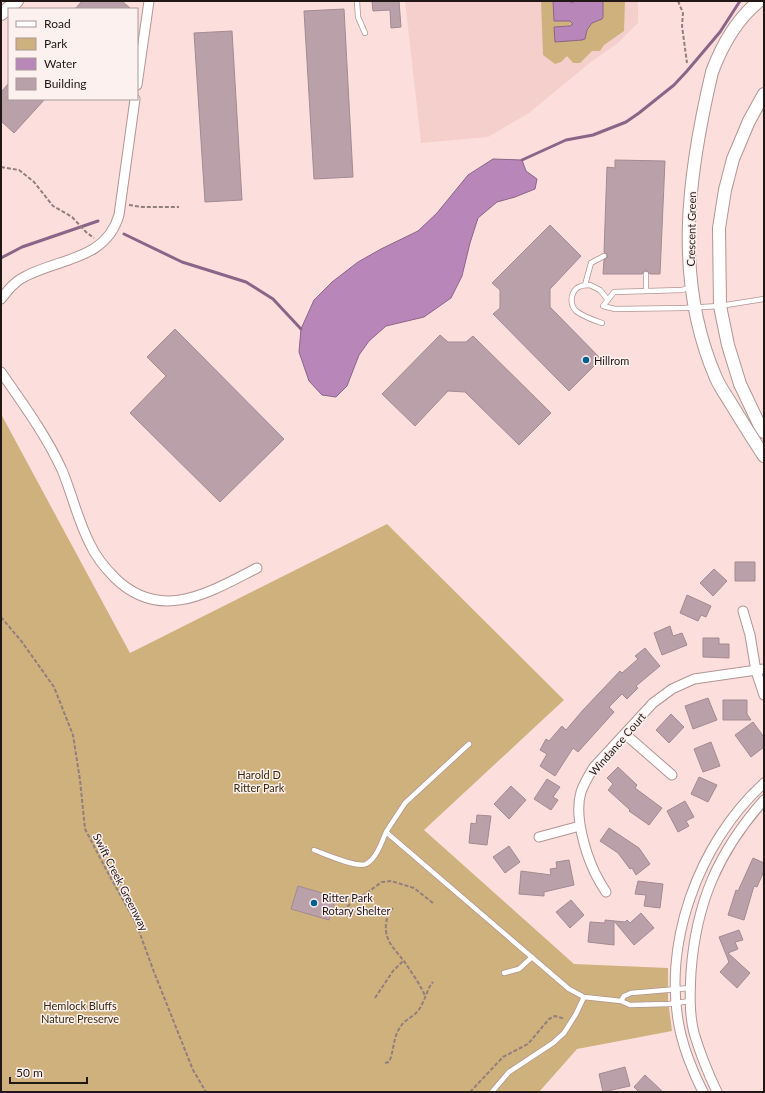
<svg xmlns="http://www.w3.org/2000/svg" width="765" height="1093" font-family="Lato,sans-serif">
	<rect width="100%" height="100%" fill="#fcdfdc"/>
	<path fill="#f5cfcc" d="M405,1h233v22l-20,20 -27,19 -62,51 -41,24 -67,6z"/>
	<path fill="#cfb17e" d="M541,1h12l1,20h16l3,1v2l-3,2 -16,1 33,7v-4l5,-7 7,-3 4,-3v-16h22l-1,30 -20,14 -4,6h-8l-12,12h-7l-6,-7 -6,6 -6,2 -12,-9z
		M1,414l129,239 257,-129 177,176 -140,130 150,134 94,4v32l4,31 -95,18 -38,43h-538z"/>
	<path fill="#b886b8" stroke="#8b6588" d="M553,1h16l3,2 3,-2h28v16l-1,2 -10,4 -5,7 -2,9 -3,1 -27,2 -1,-15 16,-1 3,-2 -3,-3h-16z
		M493,159l29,1 4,11 11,8 -2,10 -20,8 -18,5 -19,16 -8,25 -8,33 -11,22 -27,19 -38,9 -17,15 -10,14 -12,31 -11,11 -14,-2 -13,-14 -10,-29 2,-23 13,-29 18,-18 26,-20 23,-13 37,-18 19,-18 31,-38z"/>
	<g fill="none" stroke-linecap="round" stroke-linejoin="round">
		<path stroke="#8b6588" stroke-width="3" d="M522,160l44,-20 27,-5 33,-13 13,-9 35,-28 13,-14 33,-39 20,-31
			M124,234l58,28 64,20 27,17 28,30
			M1,258l21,-11 76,-26"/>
	</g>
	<path fill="#baa0a9" stroke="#a38a93" d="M82,1h40l9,8h-56z
		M372,1h27l2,26 -10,1 -1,-18 -17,1z
		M344,9l9,168 -39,2 -10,-168z
		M232,31l10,169 -37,2 -11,-169z
		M9,83v16h36l-31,34 -13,-12v-29z
		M615,160l50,1 -5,113h-10l-4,-4 -2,1 -2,3h-39l1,-14 4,-4 -1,-2 -3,-2 3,-85 8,1z
		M550,225l31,31 -31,33v18l51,52 -32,32 -76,-77 7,-6v-18l-8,-7z
		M175,329l109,110 -64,63 -90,-89 36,-37 -19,-19z
		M440,335l8,7h18l7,-6 78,77 -32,32 -54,-53 -17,-1 -33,35 -33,-32z
		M735,562h20v19h-20z
		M714,569l13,12 -14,15 -13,-13z
		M687,595l24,11 -5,11 -5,-2 -3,6 -18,-8z
		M670,626l3,10 9,-3 5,12 -25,10 -8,-22z
		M703,638h16v6h10v14l-26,-1z
		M645,648l15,18 -24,20 2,2 -11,11 -5,-5 -13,13 5,5 -36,40 -5,-4 -18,28 -15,-10 7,-12 -7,-4 6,-11 3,2 13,-15 4,4 17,-20 37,-39 2,2 16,-14 -3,-3z
		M708,698l9,22 -24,9 -8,-23z
		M723,700h24v14l4,6h-28z
		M671,714l13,13 -15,16 -13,-13z
		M753,722l11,15v10l-13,10 -16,-22z
		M711,742l9,24 -17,6 -9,-23z
		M618,767l19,18 -2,3 27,20 -13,17 -20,-14 1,-1 -22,-20 5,-6 -6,-6z
		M699,777l18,8 -9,17 -17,-8z
		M547,779l13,8 -7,10 5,3 -7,10 -17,-11z
		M511,786l15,14 -17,19 -15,-15z
		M685,801l9,16 -8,4 3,5 -11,6 -11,-21z
		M477,815l14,1 -4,29 -18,-2 2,-20 5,1z
		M609,828l30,20 11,16 -14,11 -4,-7 -2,1 -12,-16 -18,-12z
		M509,846l11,16 -15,11 -12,-16z
		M753,858l11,5v8l-7,16 -3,-1 -10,34 -16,-5 8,-25 2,1z
		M569,860l5,25 -30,7v4l-25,-2 2,-23 30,4 -1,-6 7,-1 -1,-6z
		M638,881l25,3 -3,24 -16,-2 2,-11 -11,-1z
		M298,886l38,11 -7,23 -38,-11z
		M571,900l13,15 -14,13 -14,-16z
		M641,913l13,15 -20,17 -20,-24v24l-26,-3 2,-20 15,1v-3l20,2 2,-2 3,3z
		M739,930l4,10 -8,2 3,7 -10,4 22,20 -13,15 -17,-16 9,-10 -10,-25z
		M625,1067l5,19 -27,6 -4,-18z
		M645,1075l18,17h-24l-5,-5z"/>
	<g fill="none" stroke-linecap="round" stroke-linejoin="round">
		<defs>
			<path id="service" d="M357,1l1,16 7,16
				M646,274v17
				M585,285l6,-22 13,-7
				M691,287l-9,3 -68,2 -11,14 12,3 69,-1 36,-2 44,-7
				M602,323c-9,-3 -18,-6 -26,-12 -6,-6 -6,-17 1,-23 3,-2 9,-3 13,-3l10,5 8,10
				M469,744l-64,59 -19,29 183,157 15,8 37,4
				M314,850c11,4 42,18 52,14 10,-5 16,-22 20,-32
				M504,973l15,-4 13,-12
				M690,1001l-21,3 -39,1 -9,-4 3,-5 7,-3 59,-5
				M492,1092l17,-20 44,-29 11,-10 12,-19 8,-17"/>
			<path id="minor" d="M137,85l12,-84
				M1,299c7,-9 14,-18 25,-23 34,-18 80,-16 93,-61l16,-116
				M1,372c22,32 45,63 61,98 10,24 16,51 28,74 6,13 15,24 25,34 46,45 95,14 142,-10
				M743,611l7,24 6,36 8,24
				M625,734l47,41
				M539,837l41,-11
				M606,892c-4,-6 -8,-13 -11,-19 -10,-21 -21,-58 -14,-81 3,-9 8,-17 13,-25l59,-64 19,-14 22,-10 70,-10
				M703,1092c-9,-18 -17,-37 -22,-57 -21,-88 17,-192 83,-252
				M717,1092c-9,-19 -17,-39 -23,-59 -5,-20 -4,-41 -3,-61 5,-69 27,-120 73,-172"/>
			<path id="tertiary" d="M759,1c-22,18 -37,44 -47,71 -24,102 -39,207 4,306 4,9 9,16 14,24 11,18 22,36 34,54
				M1,14l16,-13
				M764,94l-15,27 -16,38 -8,31 -6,38 1,78 8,39 12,39 19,40 5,8"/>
		</defs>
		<use href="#service" stroke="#b09593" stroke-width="6"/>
		<use href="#minor" stroke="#b09593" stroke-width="11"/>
		<use href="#tertiary" stroke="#b09593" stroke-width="14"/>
		<path stroke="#927f7d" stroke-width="2" stroke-dasharray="4 2" stroke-linecap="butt" d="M678,1l5,12 -1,13 5,37
			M1,167l18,3 15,12 19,24 19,11 14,15 8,6
			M129,205l13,2h37
			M1,617l21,25 32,45 19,48 7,45 5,49 24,46 27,48 18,49 39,98 13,22
			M393,908c-5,5 -6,9 -7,16 -2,20 13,28 22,43 6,9 13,19 17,29
			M342,910l40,-28 9,-1 23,7 19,15
			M375,998l18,-27 10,-10
			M385,1063l4,-1c5,-11 4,-23 10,-33 4,-8 12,-11 18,-17 8,-9 9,-22 16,-30
			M470,1092l33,-35 25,-13 21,-25 6,-3 10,3"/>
		<use href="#service" stroke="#fff" stroke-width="4.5"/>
		<use href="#minor" stroke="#fff" stroke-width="9"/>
		<use href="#tertiary" stroke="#fff" stroke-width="12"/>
	</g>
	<g fill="#006190" stroke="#fdf1ef" stroke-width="1.5">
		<circle cx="586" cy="360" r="4"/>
		<circle cx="314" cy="903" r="4"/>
	</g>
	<g text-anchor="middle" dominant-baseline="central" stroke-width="3" stroke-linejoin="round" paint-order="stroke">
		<g font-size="11" fill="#211717" stroke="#fdf1ef">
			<text transform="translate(691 229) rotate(-89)">Crescent Green</text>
			<text transform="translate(617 744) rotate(-49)">Windance Court</text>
			<text transform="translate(121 882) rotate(63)">Swift Creek Greenway</text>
		</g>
		<g font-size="11" fill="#211717" stroke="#fdf1ef" text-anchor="start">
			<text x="594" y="360">Hillrom</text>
			<text x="322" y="897">Ritter Park<tspan x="322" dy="13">Rotary Shelter</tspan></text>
		</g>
		<g font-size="11" fill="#38290b" stroke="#fdf1ef">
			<text x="259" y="774">Harold D<tspan x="259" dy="13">Ritter Park</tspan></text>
			<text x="80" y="1005">Hemlock Bluffs<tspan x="80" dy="13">Nature Preserve</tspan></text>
		</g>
	</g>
	<rect width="765" height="1093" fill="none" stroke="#211717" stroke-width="4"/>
	<rect x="8" y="8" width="130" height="92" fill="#fdf1ef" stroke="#a59a99"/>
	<rect x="16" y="21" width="20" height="6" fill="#ffffff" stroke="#a59a99"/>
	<text x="44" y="28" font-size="12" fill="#211717">Road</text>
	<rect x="16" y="38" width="20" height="12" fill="#cfb17e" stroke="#a59a99"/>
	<text x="44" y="48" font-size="12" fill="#211717">Park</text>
	<rect x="16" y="58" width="20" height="12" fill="#b886b8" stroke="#a59a99"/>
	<text x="44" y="68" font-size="12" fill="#211717">Water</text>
	<rect x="16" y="78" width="20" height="12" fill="#baa0a9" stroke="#a59a99"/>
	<text x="44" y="88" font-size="12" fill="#211717">Building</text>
	<path d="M10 1077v6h77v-6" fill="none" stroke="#211717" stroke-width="2"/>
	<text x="16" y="1077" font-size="12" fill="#211717" stroke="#fdf1ef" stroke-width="3" paint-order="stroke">50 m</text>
</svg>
